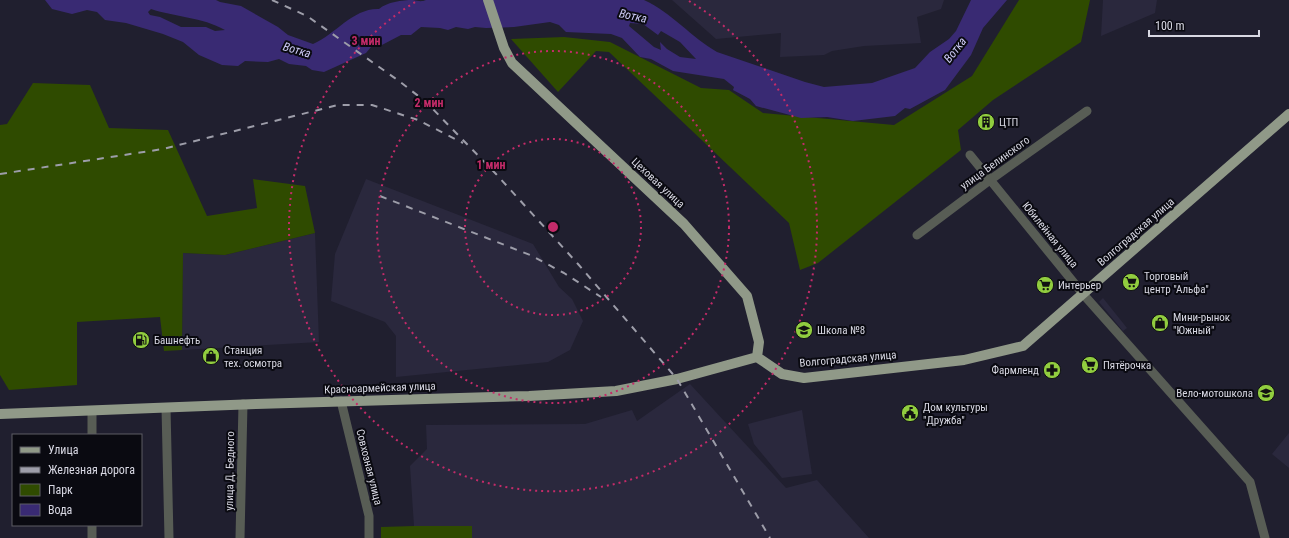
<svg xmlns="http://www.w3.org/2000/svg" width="1289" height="538" font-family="'Roboto Condensed',sans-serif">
	<rect width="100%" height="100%" fill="#201f2f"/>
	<path fill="#2a283d" d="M672,0h272l-3,9 -24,8 4,26 -57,3 -32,5 -8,4 -44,2 1,-24 -65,6z
		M1103,0h54l-2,13 -54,23z
		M366,179l167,65 26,43 13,12 11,22 -13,29 -22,12 -152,15v-41l-11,-14 -54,-21 4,-47z
		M315,233l4,109 -137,8 1,-97 42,2z
		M1103,298l24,30 -4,3 -24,-29z
		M690,384l96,104 31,-8 52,58h-397v-12h-58l-4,-60 17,-17 -1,-24 159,-1 47,-14 5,11z
		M802,410l10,64 -30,4 -28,-34 -6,-20z
		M1289,433v35l-17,-14z"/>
	<path fill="#2f4b00" d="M1019,0h71l-9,42 -88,58 -35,30 3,20 -143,113 -18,7 -11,-47 -180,-171 -13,-1 -38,41 -47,-53 53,-2 46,5 91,46 28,2 34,23 131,12 78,-49z
		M33,83l57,2 19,43 59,2 39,86 50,-8 -4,-29 52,7 10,47 -90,22 -42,-2 -1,97 -18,1 -4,-34 -83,5v63l-68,5 -9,-15v-250l7,-1z
		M414,526h58v12h-91v-11z"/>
	<path fill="#392a73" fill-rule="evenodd" d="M45,0h171l4,2 21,4 37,21 10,8 25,9c23,-10 40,-36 66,-35 8,-7 23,-9 34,-9 6,1 8,2 13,0h218c28,13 47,37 73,52l88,30 19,5 48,-4 43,-15 15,-16 19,-13 7,-8 15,-31h36l-24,28 -12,27 -26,35 -35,19 -5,-1 -10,8 -42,5 -26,-4 -26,1 -45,-12 -6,-7 -17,-9 1,-3 -10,-8 -51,-8 -22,-12 -11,-2 -18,-19 -11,-4 -45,-2 -7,-7 -9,-3 -36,5 -28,1 -11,-1 -7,2 -12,-2 -8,3 -8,-2 -19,-1 -10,8h-10l-21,11 -9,1 -5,6 -42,19 -12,-2 -6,-4 -17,-2 -10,-5 -11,3 -23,-1 -7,5 -16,-1 -23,-10 -16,-13 -20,-8 -37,-11 -21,-3 -8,-8 -10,-2 -15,4 -20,-5zM151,9c24,8 51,8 74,21l-10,1 -9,-4h-25l-21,-10 -10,-2 -2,-3zM630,23l13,1 15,11 3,-4 19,11 16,17 -16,-2 -13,-8 -7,-7 1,8 -7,-3 -25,-21z"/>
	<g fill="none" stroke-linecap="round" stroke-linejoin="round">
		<path stroke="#585d55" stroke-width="9" d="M970,155l113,139 167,188 15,56
			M917,235l73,-55 97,-69
			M341,401l28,115v22
			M166,408l3,130
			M92,435v-24
			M92,538v-13
			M240,538l3,-134"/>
		<path stroke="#909988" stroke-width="10" d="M488,0l16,48 8,15 172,161 63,72 12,46 -2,15
			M757,357l25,17 22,4 160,-18 59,-14 266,-232
			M0,414l256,-10 273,-8 87,-5 61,-12 80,-22"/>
		<path stroke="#9d9da9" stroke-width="2" stroke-dasharray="7 7" stroke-linecap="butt" d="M272,0l35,16 92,65 27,21 70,72 82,90 99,115 93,159
			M0,174l163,-25 175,-44h34l46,15 45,23
			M380,196l150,59 34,18 37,24"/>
	</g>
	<g fill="none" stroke="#c42b69" stroke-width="2" stroke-dasharray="2 4">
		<circle cx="553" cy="227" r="88"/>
		<circle cx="553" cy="227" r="176"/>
		<path d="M689 1A264 264 0 1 1 417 1"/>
	</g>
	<defs>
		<symbol id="building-disc" viewBox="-11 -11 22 22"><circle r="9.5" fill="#91cd3f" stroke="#0a0a11"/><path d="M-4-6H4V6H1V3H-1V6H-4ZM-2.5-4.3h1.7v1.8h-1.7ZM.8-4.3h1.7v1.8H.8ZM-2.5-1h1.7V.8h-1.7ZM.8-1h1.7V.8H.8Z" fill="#111"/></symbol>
		<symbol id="supermarket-disc" viewBox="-11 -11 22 22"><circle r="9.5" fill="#91cd3f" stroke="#0a0a11"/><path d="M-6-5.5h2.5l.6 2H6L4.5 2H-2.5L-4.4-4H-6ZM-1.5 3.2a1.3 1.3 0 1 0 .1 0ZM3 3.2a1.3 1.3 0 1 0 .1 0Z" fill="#111"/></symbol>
		<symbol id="shop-disc" viewBox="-11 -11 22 22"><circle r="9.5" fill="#91cd3f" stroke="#0a0a11"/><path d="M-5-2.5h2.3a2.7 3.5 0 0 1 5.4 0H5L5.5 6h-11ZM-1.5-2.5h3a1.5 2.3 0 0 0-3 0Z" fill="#111"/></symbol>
		<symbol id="school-disc" viewBox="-11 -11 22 22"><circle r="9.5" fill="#91cd3f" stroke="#0a0a11"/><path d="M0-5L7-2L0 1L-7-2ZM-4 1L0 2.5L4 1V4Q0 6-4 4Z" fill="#111"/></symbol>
		<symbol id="fuel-disc" viewBox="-11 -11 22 22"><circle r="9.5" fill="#91cd3f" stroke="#0a0a11"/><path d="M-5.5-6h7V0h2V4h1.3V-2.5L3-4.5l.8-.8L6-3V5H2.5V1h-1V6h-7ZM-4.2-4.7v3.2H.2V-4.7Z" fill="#111"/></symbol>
		<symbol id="pharmacy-disc" viewBox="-11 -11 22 22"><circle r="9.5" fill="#91cd3f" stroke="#0a0a11"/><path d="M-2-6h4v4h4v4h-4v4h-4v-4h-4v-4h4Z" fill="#111"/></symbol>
		<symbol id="civic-disc" viewBox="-11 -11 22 22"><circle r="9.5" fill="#91cd3f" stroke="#0a0a11"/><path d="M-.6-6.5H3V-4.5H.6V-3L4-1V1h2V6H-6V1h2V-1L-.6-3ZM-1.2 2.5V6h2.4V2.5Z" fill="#111"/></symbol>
	</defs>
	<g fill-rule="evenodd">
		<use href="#building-disc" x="976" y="112" width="20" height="20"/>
		<use href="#supermarket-disc" x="1121" y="272" width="20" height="20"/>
		<use href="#supermarket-disc" x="1035" y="275" width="20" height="20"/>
		<use href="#shop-disc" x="1150" y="313" width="20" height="20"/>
		<use href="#school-disc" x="794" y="320" width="20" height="20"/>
		<use href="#fuel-disc" x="131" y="330" width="20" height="20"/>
		<use href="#shop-disc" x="201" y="346" width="20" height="20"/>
		<use href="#supermarket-disc" x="1080" y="355" width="20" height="20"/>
		<use href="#pharmacy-disc" x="1042" y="360" width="20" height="20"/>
		<use href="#school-disc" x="1256" y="383" width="20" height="20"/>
		<use href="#civic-disc" x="900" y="403" width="20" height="20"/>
	</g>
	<g text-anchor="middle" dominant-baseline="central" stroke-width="4" stroke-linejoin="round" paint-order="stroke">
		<g font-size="11" fill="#d8d8e3" stroke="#0a0a11" text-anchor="start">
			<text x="999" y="122">ЦТП</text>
			<text x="1144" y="276">Торговый<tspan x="1144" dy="13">центр "Альфа"</tspan></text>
			<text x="1058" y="285">Интерьер</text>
			<text x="1173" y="317">Мини-рынок<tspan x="1173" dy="13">"Южный"</tspan></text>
			<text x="817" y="330">Школа №8</text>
			<text x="154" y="340">Башнефть</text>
			<text x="224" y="350">Станция<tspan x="224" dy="13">тех. осмотра</tspan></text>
			<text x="1103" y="365">Пятёрочка</text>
			<text x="1039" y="370" text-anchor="end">Фармленд</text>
			<text x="1253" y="393" text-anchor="end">Вело-мотошкола</text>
			<text x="923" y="407">Дом культуры<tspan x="923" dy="13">"Дружба"</tspan></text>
		</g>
		<g font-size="11" fill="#d8d8e3" stroke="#0a0a11">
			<text transform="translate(995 163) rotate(-36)">улица Белинского</text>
			<text transform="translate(658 183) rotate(43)">Цеховая улица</text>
			<text transform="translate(1136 232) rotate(-41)">Волгоградская улица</text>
			<text transform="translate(1050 235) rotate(51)">Юбилейная улица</text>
			<text transform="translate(848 359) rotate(-5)">Волгоградская улица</text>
			<text transform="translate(380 388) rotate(-2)">Красноармейская улица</text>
			<text transform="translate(369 467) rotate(76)">Совхозная улица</text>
			<text transform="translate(230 471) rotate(-89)">улица Д. Бедного</text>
		</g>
		<g font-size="12" font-style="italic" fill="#cccaf5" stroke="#0a0a11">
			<text transform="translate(633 16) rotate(12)">Вотка</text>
			<text transform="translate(297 50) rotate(16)">Вотка</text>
			<text transform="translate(955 50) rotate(-52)">Вотка</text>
		</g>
	</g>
	<circle cx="553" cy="227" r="6" fill="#c42b69" stroke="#0a0a11" stroke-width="2"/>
	<g font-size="12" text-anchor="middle" font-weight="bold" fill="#c42b69" stroke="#0a0a11" stroke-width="4" stroke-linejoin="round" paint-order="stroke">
		<text x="366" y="45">3 мин</text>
		<text x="429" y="107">2 мин</text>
		<text x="491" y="169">1 мин</text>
	</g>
	<rect x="12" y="434" width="130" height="92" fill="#0a0a11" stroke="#5c5c65"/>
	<rect x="20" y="447" width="20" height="6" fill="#909988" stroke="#5c5c65"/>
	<text x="48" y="454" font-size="12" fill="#d8d8e3">Улица</text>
	<rect x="20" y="467" width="20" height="6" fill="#9d9da9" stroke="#5c5c65"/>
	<text x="48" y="474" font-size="12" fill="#d8d8e3">Железная дорога</text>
	<rect x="20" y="484" width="20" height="12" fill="#2f4b00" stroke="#5c5c65"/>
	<text x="48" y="494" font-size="12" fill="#d8d8e3">Парк</text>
	<rect x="20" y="504" width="20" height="12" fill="#392a73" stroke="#5c5c65"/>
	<text x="48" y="514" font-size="12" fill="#d8d8e3">Вода</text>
	<path d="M1149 30v6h110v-6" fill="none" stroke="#d8d8e3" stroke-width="2"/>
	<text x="1155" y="30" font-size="12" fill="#d8d8e3" stroke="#0a0a11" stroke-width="3" paint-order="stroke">100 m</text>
</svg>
